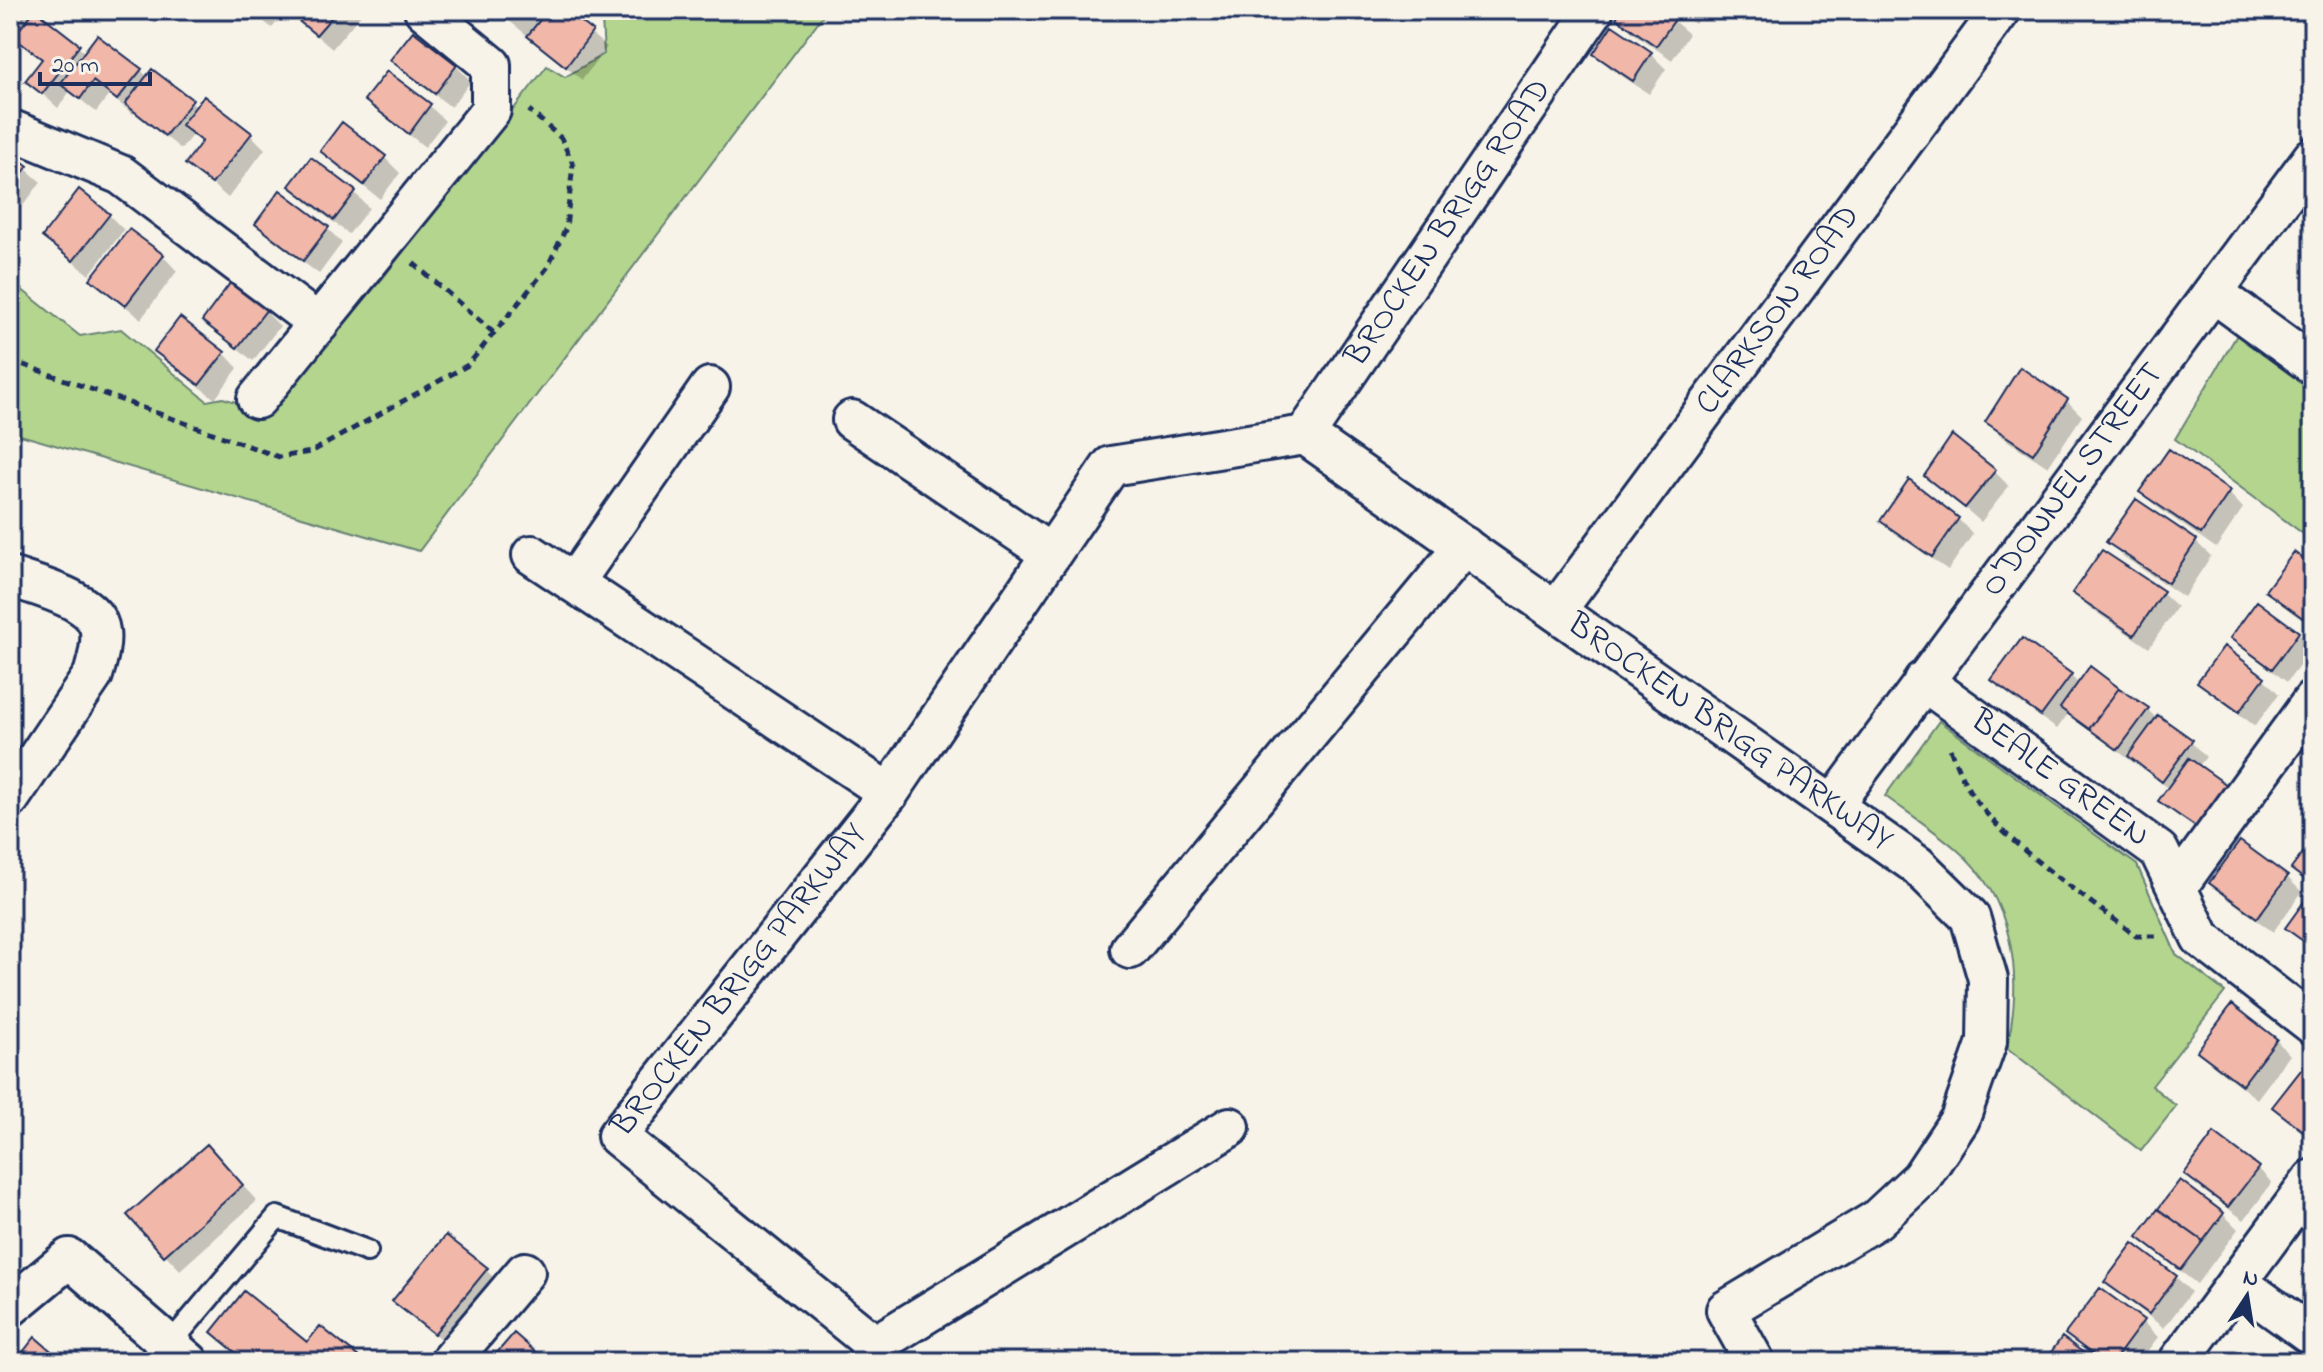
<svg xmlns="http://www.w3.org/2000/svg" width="2323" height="1372" font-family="'Indie Flower',sans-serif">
	<rect width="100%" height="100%" fill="#f7f3e8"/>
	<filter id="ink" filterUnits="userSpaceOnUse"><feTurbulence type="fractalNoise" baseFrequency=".0125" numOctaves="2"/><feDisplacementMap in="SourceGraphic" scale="16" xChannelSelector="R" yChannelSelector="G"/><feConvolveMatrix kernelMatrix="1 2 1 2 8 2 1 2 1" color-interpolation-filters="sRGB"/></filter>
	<g filter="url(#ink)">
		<path fill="#b4d58e" stroke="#688276" stroke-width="2" d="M595,10h232l-408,541 -409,-119 1,-151 69,55 41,-7 86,72 16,-3 44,14 115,-133 165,-213 18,11 39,-23 -2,-34z
			M2237,335l76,53v153l-138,-102z
			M1939,721l198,144 39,89 49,38 -73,94 24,20 -35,45 -134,-103c16,-71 8,-150 -52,-200 -22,-19 -47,-35 -70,-52z"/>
		<path fill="#0003" d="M10,10h15l61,43 55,17 7,8 43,24 6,6 53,26 15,15 -37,49 -41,-35 16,-20 -10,-9 -12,15 -46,-37 -2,2 -24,-19 -13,17 -26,-21 -12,17 -30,-27 15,-20 -20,-17 -13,17z
			M249,10h111l2,3 -30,36 -45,-39 -15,18z
			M496,10h66l45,37 -25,33z
			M1624,10h37l28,24 -17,26 -39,-27 -15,-15z
			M1675,10h30l-10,14z
			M1613,28l38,26 15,15 -17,25 -39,-26 -15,-15z
			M393,60l63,6 15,15 -20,26 -43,-32z
			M387,73l43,33 15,15 -20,26 -43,-33 -15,-15z
			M342,125l43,33 15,15 -20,26 -43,-33 -15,-15z
			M10,155l31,27 -19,25 -12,-9z
			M292,186l63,7 14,15 -20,26 -43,-33z
			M109,215l15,15 -35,45 -44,-38z
			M257,224l70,4 15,15 -23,31 -47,-35z
			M163,256l14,15 -36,48 -48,-40z
			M265,311l15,15 -27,35 -49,-41z
			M157,351l67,2 14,15 -23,31 -43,-33z
			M2067,401l15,15 -34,51 -46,-30 -15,-15z
			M1994,471l15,15 -28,36 -54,-47z
			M2142,492l87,1 14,15 -27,40 -59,-41z
			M2137,501l59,41 15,14 -27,41 -60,-40 -15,-15z
			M1958,519l15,15 -25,36 -51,-35 -15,-15z
			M2313,568v60l-31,-23 -15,-15z
			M2075,593h87l15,14 -28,41 -59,-40z
			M2298,633l15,15 -26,34 -40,-30 -15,-14z
			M2224,649l40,30 15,15 -24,32 -40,-30 -15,-15z
			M2070,675l10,10 68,25 9,9 34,23 15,15 -8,10 27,19 15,15 -28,40 -36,-26 -15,-15 8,-11 -33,-28 -2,2 -66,-49 -11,15 -48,-34 -15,-15z
			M2313,783v14l-6,-6z
			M2311,845l2,2v38l-12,-9z
			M2287,877l15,15 -29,40 -46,-34 -15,-15z
			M2276,1040l14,15 -33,44 -43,-33 -15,-15z
			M2313,1073v67l-38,-33z
			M221,1162l36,39 -77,69 -51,-54z
			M2258,1168l14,15 -28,37 -43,-31 -14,-15z
			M2223,1214l15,15 -41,55 -42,-32 -15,-15z
			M2313,1268v13l-5,-6z
			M486,1270l15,15 -51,62 -55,-46z
			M2176,1277l15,15 -27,36 -42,-32 -15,-15z
			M2100,1290l43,32 15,15 -19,25h-38l-33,-29z"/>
		<path fill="#f1b7a9" stroke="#1b2f5e" stroke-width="2" d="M35,10l45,35 -38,49 -17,-13 17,-22 -29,-22z
			M285,10h53l-22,25z
			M548,10h18l27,21 -27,36 -39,-31z
			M1622,10h42l12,8 -20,28 -40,-28z
			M1612,25l40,27 -19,29 -40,-27z
			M413,31l44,34 -22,29 -45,-34z
			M97,35l45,34 -25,31 -24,-19 -13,18 -20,-15z
			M152,69l41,31 -28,36 -40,-32z
			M387,71l44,33 -22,30 -45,-34z
			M204,96l48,37 -40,51 -27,-20 17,-23 -21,-16z
			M342,122l44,34 -22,29 -44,-34z
			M10,152l18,14 -18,23z
			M311,157l45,34 -22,29 -45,-34z
			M79,189l31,25 -37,47 -31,-24z
			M280,190l49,37 -26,34 -48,-37z
			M129,229l35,26 -39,51 -35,-27z
			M231,282l36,27 -30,39 -35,-27z
			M180,317l45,35 -26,33 -45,-34z
			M2020,367l48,32 -35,55 -48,-32z
			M1952,435l44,35 -31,38 -41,-32z
			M2169,449l61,42 -29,43 -62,-42z
			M1909,479l50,39 -27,39 -52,-36z
			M2136,499l61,41 -29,43 -62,-41z
			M2102,550l62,41 -30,44 -62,-42z
			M2294,552l19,14v47l-6,8 -42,-30z
			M2257,601l42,31 -27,37 -42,-31z
			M2022,638l50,36 -31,42 -50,-36z
			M2224,646l41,31 -26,35 -42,-30z
			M2090,666l29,22 -30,41 -29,-21z
			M2119,688l30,20 -31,42 -29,-21z
			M2158,715l35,25 -31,42 -34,-26z
			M2189,758l38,27 -31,42 -38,-26z
			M2240,841l48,35 -31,42 -48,-35z
			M2311,842l2,2 -2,40 -20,-15z
			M2313,889v59l-28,-20z
			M2232,1004l45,35 -35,46 -45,-34z
			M2305,1065l8,6v68l-41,-32z
			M2214,1133l45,34 -31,40 -44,-33z
			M207,1144l36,41 -79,71 -37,-41z
			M2180,1180l44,33 -21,28 -45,-32z
			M2158,1209l45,32 -22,29 -44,-33z
			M446,1235l42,33 -54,66 -42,-33z
			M2133,1243l44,33 -28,38 -45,-32z
			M2100,1288l44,32 -31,42h-10l-38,-28z
			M244,1291l63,51 13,-16 45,36h-118l-36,-30z
			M514,1333l33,29h-58z
			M35,1337l29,25h-49z
			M2062,1337l34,25h-52z"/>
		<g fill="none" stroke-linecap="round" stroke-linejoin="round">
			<defs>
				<path id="service" d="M169,1345l108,-128 90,34"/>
				<g id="minor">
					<path d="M10,129l111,46 198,149"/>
					<path d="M2214,293l99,72"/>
					<path d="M257,399l234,-289v-45l-67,-55"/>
					<path d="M852,420l199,134"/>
					<path id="s1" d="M1305,435l289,-425"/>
					<path d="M532,555l357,238"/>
					<path d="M10,577c25,9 86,22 90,54 2,15 -3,30 -7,44l-83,123"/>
					<path d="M574,583l136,-196"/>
					<path id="s2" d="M1556,611l445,-601"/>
					<path id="s3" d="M1923,681l236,170 42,87 112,87"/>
					<path id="s4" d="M1833,805l480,-648"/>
					<path d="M2177,887l136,-187"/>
					<path d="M1130,949l334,-403"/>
					<path d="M2237,1282l76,55"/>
					<path d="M10,1307l59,-49 120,104"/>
					<path id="s5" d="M875,1345l-258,-209 272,-343 222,-327 194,-31 612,430 53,52 18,62 -1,63 -27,77 -39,59 -45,42 -150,90 29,52"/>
					<path d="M449,1362l76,-90"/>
					<path d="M867,1362l8,-17 355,-218"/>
					<path d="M2178,1362l135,-183"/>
				</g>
			</defs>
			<use href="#service" stroke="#1b2f5e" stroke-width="26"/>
			<use href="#minor" stroke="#1b2f5e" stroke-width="44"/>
			<path stroke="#1b2f5e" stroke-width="5" stroke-dasharray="8 6" stroke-linecap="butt" d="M413,263l81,70
				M10,360l269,97 32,-5 157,-87 79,-97 19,-40 7,-64 -12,-26 -32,-28
				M1950,749c7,17 14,35 25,50 36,50 111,98 161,137h22"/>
			<use href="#service" stroke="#f7f3e8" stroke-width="20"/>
			<use href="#minor" stroke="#f7f3e8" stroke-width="38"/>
		</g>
	</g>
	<g text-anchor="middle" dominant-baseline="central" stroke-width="6" stroke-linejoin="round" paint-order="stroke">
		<g font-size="34" fill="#1b2f5e" stroke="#f7f3e8">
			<text stroke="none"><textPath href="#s1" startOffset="256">BROCKEN BRIGG ROAD</textPath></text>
			<text stroke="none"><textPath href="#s2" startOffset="374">CLARKSON ROAD</textPath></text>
			<text stroke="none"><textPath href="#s4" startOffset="404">O'DONNEL STREET</textPath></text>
			<text stroke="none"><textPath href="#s5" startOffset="1880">BROCKEN BRIGG PARKWAY</textPath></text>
			<text stroke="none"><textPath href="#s3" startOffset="168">BEALE GREEN</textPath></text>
			<text stroke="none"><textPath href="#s5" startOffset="530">BROCKEN BRIGG PARKWAY</textPath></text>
		</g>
	</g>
	<rect width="2323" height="1372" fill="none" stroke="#f7f3e8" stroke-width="40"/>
	<rect x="20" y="20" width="2283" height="1332" fill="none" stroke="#1b2f5e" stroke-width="3" filter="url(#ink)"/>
	<g transform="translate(2247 1296) rotate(12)" stroke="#f7f3e8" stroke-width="6" paint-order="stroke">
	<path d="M0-6L14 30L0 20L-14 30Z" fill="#1b2f5e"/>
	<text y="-12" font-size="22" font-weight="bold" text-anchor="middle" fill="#1b2f5e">N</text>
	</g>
	<path d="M40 72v12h110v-12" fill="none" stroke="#1b2f5e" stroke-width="4"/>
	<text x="52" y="72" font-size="24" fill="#1b2f5e" stroke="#f7f3e8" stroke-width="6" paint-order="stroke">20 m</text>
</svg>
